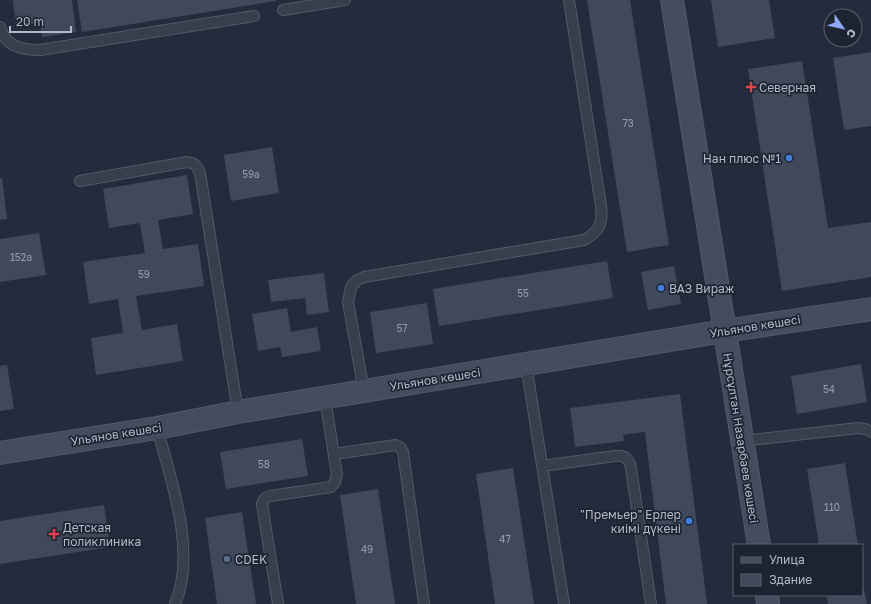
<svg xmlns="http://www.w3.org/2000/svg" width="871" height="604" font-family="'Golos Text',sans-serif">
	<rect width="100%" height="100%" fill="#242b3c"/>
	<path fill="#40495b" d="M13,0h59l4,32 -34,5 -2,-14 -24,3z
		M77,0h199v1l-194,31z
		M587,0h43l39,245 -42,7z
		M711,0h58l6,38 -57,9z
		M871,52v74l-27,4 -11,-72z
		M802,61l26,167 43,-6v55l-89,14 -34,-222z
		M272,147l7,46 -48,8 -7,-46z
		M187,175l6,39 -35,6 5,29 35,-5 6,42 -68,10 6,34 35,-6 6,37 -87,14 -5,-37 32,-5 -5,-34 -29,5 -6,-42 62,-9 -5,-30 -31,5 -6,-39z
		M0,178h2l5,41 -7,1z
		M39,233l7,42 -46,7v-43z
		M607,261l6,37 -174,28 -6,-37z
		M674,266l7,38 -33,6 -7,-38z
		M324,273l5,39 -22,3 -2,-17 -34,4 -3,-22z
		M427,303l6,41 -57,9 -6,-41z
		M287,308l4,24 26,-5 4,24 -39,6 -2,-10 -22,4 -6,-37z
		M861,364l6,38 -70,12 -6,-38z
		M7,365l7,44 -14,2v-45z
		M680,394l27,209v1h-41l-21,-172 -22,3 1,6 -49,6 -5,-39z
		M302,439l6,37 -82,13 -6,-37z
		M845,463l13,82h-39l-12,-76z
		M513,468l21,136h-39l-19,-130z
		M378,489l17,115h-39l-16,-109z
		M104,505l6,42 -110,17v-43z
		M242,512l14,92h-39l-12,-86z
		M862,580l5,24h-39l-2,-9h36z"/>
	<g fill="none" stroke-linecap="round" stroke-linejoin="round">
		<defs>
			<path id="lane" d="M283,10l62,-10
				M0,27c5,20 23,23 40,23l214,-34
				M80,181l107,-19c8,1 10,4 13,11l38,239
				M526,364l38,240
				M364,391l-16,-89 3,-15 6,-7 7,-3 220,-37c16,-9 19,-17 17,-34l-32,-206
				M157,428c14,51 40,125 18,176
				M742,441l116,-13 7,1 6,3
				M334,454l62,-9 4,2 3,5 21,152
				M542,466l73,-10c10,-1 14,3 16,12l20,136
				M278,604l-16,-100 3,-6 5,-2 61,-9 4,-5 2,-7 -12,-77"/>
			<path id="secondary" d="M672,0l87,545
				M0,453l157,-25 81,-16 486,-81 147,-22
				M767,595l1,9"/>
		</defs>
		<use href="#lane" stroke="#535967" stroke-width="12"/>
		<use href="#secondary" stroke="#535967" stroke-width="24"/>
		<use href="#lane" stroke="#383e4c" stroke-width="10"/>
		<use href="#secondary" stroke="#464c5f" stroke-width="22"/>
	</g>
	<g fill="#e0444e" stroke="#1d2331" stroke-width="1.5">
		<path d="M749 81h4v4h4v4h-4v4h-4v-4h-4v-4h4z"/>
		<path d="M52 528h4v4h4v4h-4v4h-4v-4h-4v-4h4z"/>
	</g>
	<g fill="#3f7fe0" stroke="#1d2331" stroke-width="1.5">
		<circle cx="789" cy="158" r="4"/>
		<circle cx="661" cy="288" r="4"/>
		<circle cx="689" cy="521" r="4"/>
	</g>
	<circle fill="#5c6f8a" stroke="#1d2331" stroke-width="1.5" cx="227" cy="559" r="4"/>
	<g text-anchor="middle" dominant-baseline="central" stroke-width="3.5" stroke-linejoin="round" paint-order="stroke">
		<g font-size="10" fill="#979dad">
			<text x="628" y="123">73</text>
			<text x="251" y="174">59а</text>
			<text x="21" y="257">152а</text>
			<text x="144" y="274">59</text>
			<text x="523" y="293">55</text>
			<text x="402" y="328">57</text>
			<text x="829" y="389">54</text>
			<text x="264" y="464">58</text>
			<text x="832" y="507">110</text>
			<text x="505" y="539">47</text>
			<text x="367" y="549">49</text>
		</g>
		<g font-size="12" fill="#b4b9c8" stroke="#1d2331" text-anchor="start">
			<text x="759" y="87">Северная</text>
			<text x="781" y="158" text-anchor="end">Нан плюс №1</text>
			<text x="669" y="288">ВАЗ Вираж</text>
			<text x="681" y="514" text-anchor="end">"Премьер" Ерлер<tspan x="681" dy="14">киімі дүкені</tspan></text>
			<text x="63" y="527">Детская<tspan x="63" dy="14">поликлиника</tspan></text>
			<text x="235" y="559">CDEK</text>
		</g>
		<g font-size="12" fill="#b4b9c8" stroke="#1d2331">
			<text transform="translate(755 326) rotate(-9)">Ульянов көшесі</text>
			<text transform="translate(435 379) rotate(-9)">Ульянов көшесі</text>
			<text transform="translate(116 434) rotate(-9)">Ульянов көшесі</text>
			<text transform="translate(741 438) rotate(81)">Нұрсұлтан Назарбаев көшесі</text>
		</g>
	</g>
	<rect x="733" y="544" width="130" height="52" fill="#1d2331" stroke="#595f6d"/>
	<rect x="741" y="557" width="20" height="6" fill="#464c5f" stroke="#595f6d"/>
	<text x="769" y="564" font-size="12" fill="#b4b9c8">Улица</text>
	<rect x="741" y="574" width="20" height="12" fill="#40495b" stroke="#595f6d"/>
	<text x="769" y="584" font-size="12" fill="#b4b9c8">Здание</text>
	<g transform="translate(843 28) rotate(124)"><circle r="19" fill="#1d2331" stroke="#595f6d"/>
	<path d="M0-3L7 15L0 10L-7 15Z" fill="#8ba7f5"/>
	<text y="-6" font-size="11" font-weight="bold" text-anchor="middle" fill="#b4b9c8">С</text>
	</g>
	<path d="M10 26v6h61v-6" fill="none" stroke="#b4b9c8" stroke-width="2"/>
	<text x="16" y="26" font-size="12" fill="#b4b9c8" stroke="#1d2331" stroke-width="3" paint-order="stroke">20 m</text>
</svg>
